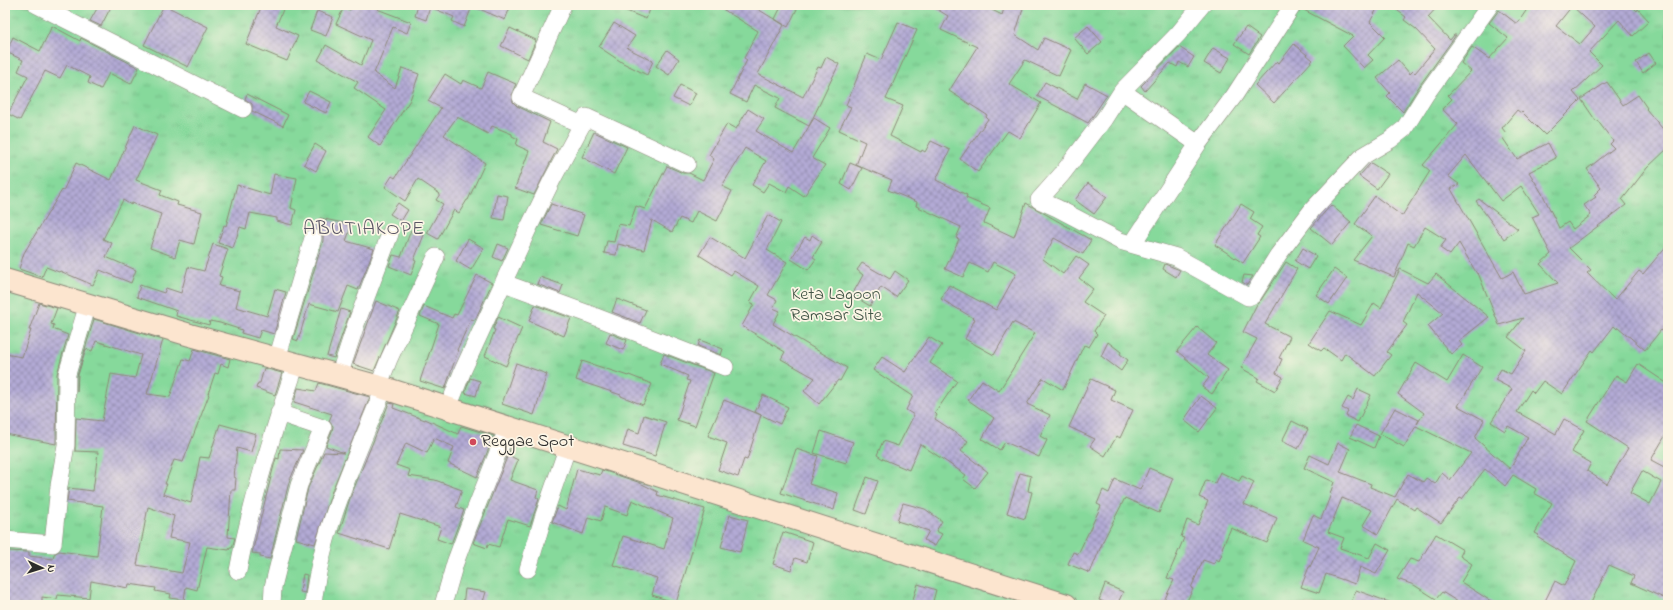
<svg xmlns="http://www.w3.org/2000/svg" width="1673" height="610" font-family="'Indie Flower',sans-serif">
	<defs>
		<pattern id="park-tufts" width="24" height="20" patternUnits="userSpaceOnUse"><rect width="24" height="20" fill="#86d99b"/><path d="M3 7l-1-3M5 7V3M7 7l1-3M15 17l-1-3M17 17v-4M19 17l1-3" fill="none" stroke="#74ba86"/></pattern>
		<pattern id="building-cross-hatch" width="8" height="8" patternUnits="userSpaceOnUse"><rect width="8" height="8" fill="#b3aad5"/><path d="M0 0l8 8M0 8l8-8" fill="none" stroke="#928bad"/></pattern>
	</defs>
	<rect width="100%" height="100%" fill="#fcf5e5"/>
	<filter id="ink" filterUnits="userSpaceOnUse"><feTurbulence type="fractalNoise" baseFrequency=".025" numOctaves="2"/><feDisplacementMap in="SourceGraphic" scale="8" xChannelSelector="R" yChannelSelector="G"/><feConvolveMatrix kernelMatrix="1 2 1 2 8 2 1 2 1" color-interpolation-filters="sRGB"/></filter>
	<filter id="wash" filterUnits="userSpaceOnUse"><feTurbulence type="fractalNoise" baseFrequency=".012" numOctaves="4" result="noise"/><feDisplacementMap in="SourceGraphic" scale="16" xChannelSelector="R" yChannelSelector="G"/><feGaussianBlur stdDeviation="0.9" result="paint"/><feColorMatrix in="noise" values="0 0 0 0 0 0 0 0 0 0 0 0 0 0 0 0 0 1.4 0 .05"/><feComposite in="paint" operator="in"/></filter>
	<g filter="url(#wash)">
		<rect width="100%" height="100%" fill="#ede5c5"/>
		<path fill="url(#park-tufts)" stroke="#588263" d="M5,5h1663v600h-1663z"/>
		<g id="blocks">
			<path fill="url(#building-cross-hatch)" fill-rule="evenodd" d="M99,5h13l-11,21 -11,-5z
				M164,5l44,22 -20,40 -44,-22z
				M262,5h23l-9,21 22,10 -11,25 -41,-17z
				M352,5h27l-2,4 34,13 -4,11 -14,-6 -19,46 21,15 7,-20 17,6 -9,26 -30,46 -12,-9 18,-27 -32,-22 4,-6 -40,-22 8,-15 35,20 10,-25 -35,-16 8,-17 6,3z
				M418,5h43l10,4 -7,18 -12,-6 2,-4 -24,-10 -4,13 -11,-4z
				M470,5h41l-6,15z
				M612,5h40l-6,14z
				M716,5h35l33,20 -26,49 45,23 15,-30 3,1 5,-11 13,7 -30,62 -34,-18 5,-10 -26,-13 -8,17 -16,-8 17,-34 -3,-2 14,-27z
				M782,5h17l-11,22 -13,-8z
				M930,5h52l20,10 3,-10h17l-1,3 2,1 -8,26 23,15 6,-12 27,12 -12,26 -34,-16 -16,24 32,19 -21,35 -12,-7 -30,41 -18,-13 28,-40 -2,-2 1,-2 -38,-24 28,-44 -36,-17 7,-14z
				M1303,5h76l-9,17 15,15 -17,18 5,5 -9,8 -21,-22 10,-10 -51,-27z
				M1390,5h49l-11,12 22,23 4,-5h2l-38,53 -15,24 -16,-16 3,-3 -13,-15 21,-18 12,14 3,-3 2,2 20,-24 -19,-20 -12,-9 2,-3z
				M1530,5h101l6,6 1,-2 11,12 -16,15 -14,-16 -30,32 13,13 -29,27 7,8 -35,35 -23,-23 -1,1 -4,-3 -15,18 4,5 -4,4 15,22 31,-16 8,15 -27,14 14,23 16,33 9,-6 5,7 18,-14 -7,-10 12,-8 -2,-2 7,-7 -14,-19 27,-21 -4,-4 3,-3 -16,-21 -1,1 -15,-22 26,-17 16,23 15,-10 9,13 -1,1 22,26v13l-21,20 -25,32 4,5 -57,43 22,22 -4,3 28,27 24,-29 4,3 25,-30v91l-7,-5 -16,20 -27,-23 -1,2 -3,-3 -20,26 -2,-2 -30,44 -19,-13 -9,12 -3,-3 -14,22 39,22 8,-15 20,11 -12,22 19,11 -4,8 20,13 21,-36 -41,-27 29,-46 11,7 11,-18 30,20v47l-17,29 17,9v131l-37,-17 3,-7 -25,-11 -19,40h-47l12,-24 9,5 12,-25 -39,-24 2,-2 -4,-2 17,-30 -18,-10 2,-4 -23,-14 -8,11 -20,-17 -23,30 -2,-1 -19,25 -25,-16 -2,3 -17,-11 -19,35 -15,-9 9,-15 -30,-12 -14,34 16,6 -4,10 29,10 8,-15 13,7 -14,24 -16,-7 -5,17 -29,-10 -7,19 -18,-6 8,-20h1l9,-20 -16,-7 10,-25 8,4 10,-25h-1l4,-12 -30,-14 6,-13 19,9 9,-21 12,6 -10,23 31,12 -1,3 25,10 13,-23 15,8 3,-4 9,6 7,-11 8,7 21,-27 -55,-27 -12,21 -24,-13 15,-26 24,12 -2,4 7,-11 -26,-19 18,-31 31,19 16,-27 19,12 -24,39 26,14 -9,18 35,31 18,-32 -20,-11 -3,5 -14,-9 21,-33 -17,-9 6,-11 10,5 15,-23 -18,-14 15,-19 -24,7 -21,-52 -1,1 -18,-31 -9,12 -10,-7 6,-8 -21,-13 -11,19 -6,-3 -14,34 -41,-17 19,-24 -17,-12 20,-28 27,20 28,-45 -7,-6 35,-41 -16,-15 10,-10 -4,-4 23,-24 -10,-8 11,-16 17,12 19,-21 -19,-15 10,-13 18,14zM1572,6l23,21 -15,17 -24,-18zM1466,155l35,46 20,-15 18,28 -7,3 19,37 -11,10 18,19 -34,11 -11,-22 -11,6 -51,-89 8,-5 -11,-8zM1642,471l19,11 -11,22 -20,-11z
				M317,11l16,6 -7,19 -16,-6z
				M898,22l19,8 -31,69 17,7 -13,30 31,16 1,-2 3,2 6,-11 19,9 -14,30 31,15 -1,3 24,10 -6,15 30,14 12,-34 65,37 -8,14 -29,-16 -11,21 20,15 13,-18 13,9 -10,13 14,11 -10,13 21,14 -10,15 3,3 -8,13 -5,-2 -21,45 -20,-12 -16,26 23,11 -10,21 7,4 -8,17 -34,-15 -5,8 -18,-11 12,-21 -26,-18 14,-20 17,11 36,-58 -22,-11 -19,33 -29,-16 10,-20 -34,-20 8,-14 47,25 20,-36 -23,-12 -5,10 -18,-9 -7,14 -18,-8 14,-30 -3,-1 5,-11 -45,-21 1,-4 -29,-12 4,-10 -36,-15 9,-23 -26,-12 12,-23 -5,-2 21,-51 14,6z
				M614,23l21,13 -8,12 26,13 -6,14 -24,-12 -24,-16z
				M52,26l28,15 1,-3 58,30 -8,16 -22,-11 -8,16 -13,-6 2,-6 -23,-12 -7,13 -15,-7 -25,49 -12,-6 20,-38 -10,-5 5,-11 -17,-8 7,-15 27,14z
				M1088,26l14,16 -14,12 -14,-16z
				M1246,27l14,10 -11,17 -15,-10z
				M510,28l26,12 -8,19 -27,-13z
				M1294,44l19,16 -39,43 -19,-18 22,-24 2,2z
				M1179,47l15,10 -6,10 -9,-5 -2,5 -7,-4 -25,28 -4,-5z
				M1213,48l17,10 -9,15 -17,-10z
				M667,50l12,9 -10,16 -13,-9z
				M1649,53l7,10 -13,10 -7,-11z
				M488,72l28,12 -4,9 1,9 4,4 33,16 -7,20 14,7 -23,46 -19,-7 14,-37 -13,-6 2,-6 -6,-3v-2l-20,-8 -4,8 -31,-17 -13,18 41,28 -17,37h-1l-8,13 -5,-3 -16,29 -11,-6 16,-29 -7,-4 4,-6 -22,-15 -13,22 -20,-14 7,-11 3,2 46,-70 -13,-7 17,-27 16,10 2,-4 18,8z
				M1045,82l32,17 8,-16 22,12 -19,28 -51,-27z
				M680,85l16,8 -7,13 -16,-8z
				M309,91l22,11 -5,11 -23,-11z
				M247,94l41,21 -5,11 -31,-15v-7l-7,-5z
				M748,109l16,10 -8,12 37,22 21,-35 16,10 -18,30 13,7 -21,31 -15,-10 -3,6 -17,-9 -6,9 -11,-7 14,-24 -21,-13 -23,38 10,5 -15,30 -20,-10 -6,12 -11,-5 -8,14 -20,-12 -8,30 -26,-6 -2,11 -12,-2 3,-12 7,1 4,-18 11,2 7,-20 9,3 22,-43 16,7h6l14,7 11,-21 -5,-4 18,-31 9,5z
				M135,125l22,10 -21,45 26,10 -2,5 18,7 -1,3 25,7 -8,32 -14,-4 -5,17 -25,-9 11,-34 -29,-11 -1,2 -8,-5 -20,39 9,4 -6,14 30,13 -5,13 -31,-13 -7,15 -33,-14 -1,1 -13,-5 -4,10 -23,-8 5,-16 38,-63 1,1 13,-28 35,17z
				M594,132l33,15 -13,27 -32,-17z
				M315,144l11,7 -10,20 -12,-7z
				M850,163l12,5 -11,22 -10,-6z
				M1371,163l17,11 -11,15 -18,-13z
				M274,174l23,4 -6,30 5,2 -4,15 -15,-4v-3l-27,-5 -4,16 -6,-2 -7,21 -15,-5 6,-18 2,1 11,-41 33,10z
				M1088,183l19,14 -13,17 -19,-14z
				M497,194l11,2 -4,24 -11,-2z
				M1479,199l39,30 -14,10 -28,-38z
				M398,203l10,7 -7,11 -11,-7z
				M551,204l33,11 -7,21 -36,-11z
				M1241,204l13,8 -4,7 12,8 -5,8 3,2 -17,26 -28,-18z
				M1331,205l20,17 -19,23 -21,-17z
				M768,215l13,7 -14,28 20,12 -19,33 9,5 -4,8 7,3 -7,13 74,44 -7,13 -2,-1 -19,24 -15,-13 11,-13 -34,-19 4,-7 -43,-26 12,-22 -4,-2 9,-16 -25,-15 -3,4 -32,-20 11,-18 35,21z
				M320,218l32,7 -6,16 28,8 -16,41 -10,-4 -10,26 -29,-8 -11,37 -5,-2 30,-98v-6l-5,-5z
				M411,230l13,5 -10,25 2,1 -5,14 -22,-9 4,-11 8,2z
				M812,235l10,7 -9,15 3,2 -8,11 -17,-11 14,-22 5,3z
				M468,239l16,9 -13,22 -15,-9z
				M213,244l15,5 -9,27 3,1 -3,9 21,5 -4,16 31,9 8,-27 11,3 -12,42 -13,-4 -3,8 -17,-5 1,-3 -22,-7 -10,-2 -1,4 -33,-9 1,-5 -40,-14 3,-12 24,8 2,-5 15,5 7,-26 16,4z
				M498,244l10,4 -6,13 -9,-4z
				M1303,248l13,8 -8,13 -13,-8z
				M1286,262l11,7 -32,55 25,13 -11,21 3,1 -6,14 7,4 -8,14 -18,-10 2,-3 -18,-10 16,-29 -14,-7 14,-28 4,-4z
				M862,263l28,16 5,-8 13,9 -12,17 -15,-10 -11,19 -18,-11 11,-20 -6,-5z
				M1165,264l15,6 -4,7 -13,-8z
				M1334,269l13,9 -18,26 -13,-9z
				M1400,269l28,14 8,-9 53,43 -30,24 3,4 -11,9 -23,-28 15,-13 -26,-21 -14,30 4,3 -20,27 4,3 -16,21 -30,-23 -4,7 -17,-12 -3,3 -12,-8 21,-32 31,14 13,-22 7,5z
				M477,275l15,8 -17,37 -4,-1 -14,31 1,1 -13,38 -25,-8 19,-57 -19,-8 4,-10 28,12 2,-4 3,1z
				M1244,275l9,1 -6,9 -5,-3z
				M540,277l23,8 -3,8 -23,-9z
				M617,299l29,11 -6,13 -28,-11z
				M376,301l24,10 -26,60 -21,-7z
				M39,303l18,5 -6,16 3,1 -1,4 15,6 -11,39 -1,70 -51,-10 3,-15 -3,-1v-64l17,3 9,-27h-2z
				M535,305l36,13 -7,18 -35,-15z
				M341,309l9,3 -16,46 -7,-2z
				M498,317l24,11 -16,38 -21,-10 10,-26 -2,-1z
				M94,319l69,21 -16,54 23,3 13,-38 7,2 4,-12 36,10 -2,8 -7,-3 -3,10 -3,-1 -7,21 1,1 -26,67 -9,-2 -9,24h2l-4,10 28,9 9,-46 9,1 11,-34 36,10 -5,18 -14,-4 -3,29 2,1 -1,12h-4l-3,47 7,1 -3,10h-2l-1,2 -22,-3 -10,43 -11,-3 -2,13 -14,-2 1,-4 -16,-3 1,-3 -27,-4 -1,4 -37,-7 -2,17 -31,-3 -1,4 -15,-2v8h-37v-38l2,-16 22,1v4l24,3 1,-5 5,-3 38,5 6,-50 -36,-5 2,-13 24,3 5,-39 -23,-1 1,-33 26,3 9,-47 24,4 6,-23 -45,-14 -4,10 -6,-2 -8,26 -1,17v-16zM148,507l26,9 -5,22 21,4 -8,31 -45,-8z
				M1197,327l19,16 -9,12 21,15 -16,24 -10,-7 7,-9 -32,-27z
				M610,333l17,7 -4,10 -17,-7z
				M929,337l13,8 -12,18 27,18 -22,32 2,2 -2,4 33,22 -7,10 27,21 -13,16 -12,-9 3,-4 -46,-31 -11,26 -26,-11 -6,-4 6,-14 15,5 16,-31 -8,-5 7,-14 -40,-26 9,-13 23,15z
				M700,340l23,9 -2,6 -23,-9z
				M1108,342l13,10 -1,2 8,6 -7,11 -20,-15z
				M664,354l50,19 -19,53 -18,-6 13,-39 -4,-1 2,-4 -28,-12z
				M582,361l46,15 1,-1 23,9 -9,21 -22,-9v-1l-45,-15z
				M516,363l31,11 -13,41 -32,-11z
				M264,368l18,5 -7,22 -19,-7 2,-5h2z
				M470,378l10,3 -4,15 -11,-3z
				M1091,379l24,11 -4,10 22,10 -13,28 -3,-2 -12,20 -15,-10 5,-7 -26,-12z
				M319,383l51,14 -38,94 -17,53 -19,-5 12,-51 16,-36 20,1 -18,-7 6,-15 1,-5 -4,-5 3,-7 -38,-12 4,-14 18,3z
				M1358,389l13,6 -13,27 -12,-6 2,-5 -6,-3 6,-11 5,3z
				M763,395l25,12 -8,17 -25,-12z
				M1201,396l16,12 -18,24 -15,-12z
				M724,400l37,15 -14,45 -3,-1 -6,18 -20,-7 9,-27 -19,-7z
				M389,403l5,1 -1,4 32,12v-1l33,15 3,-8 33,10 -17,41 -29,-14 6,-16 -20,-9 -7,15 -21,-10 -10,22 14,5 -2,6 27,4 27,10 -6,17 8,3 -13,34 -14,-5 4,-12 -41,-13 -11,35 -50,-16 11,-35z
				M644,415l22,7 -11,34 -32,-10 5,-17 11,4z
				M1292,421l16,8 -10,20 -16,-8z
				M1356,425l23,11 -5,12 -24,-11z
				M821,431l32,11 -7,21 -32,-10z
				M513,442l-3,14 8,4 -8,20 28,10 -2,7 3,2 -9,27 -22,-7 -9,28 -11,-3 -1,4 -14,-5z
				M280,449l23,1 -14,32 -19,77 -10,-2v-3l-8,-1 21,-84 3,-11 3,1z
				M796,449l22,7 -9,28 29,9 -4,17 -53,-17z
				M1149,468l24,10 -14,35 -34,-15 -21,41 -14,34 -22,-9 5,-12 5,2 23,-48 -4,-2 6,-14 6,3 6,-14 25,11z
				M577,469l23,6 2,-5 36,12 20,10 -1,3 48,14 -29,94 -24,-8 5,-17 -44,-13 10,-29 41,13 9,-31 -41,-18 -5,15 -22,-8 -4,14 -13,-4 -5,17 -31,-12 6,-16 8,4z
				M1220,472l19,9 3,-5 12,6 -10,22 33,14 -10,25 -36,-15 -9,20 2,1 -5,12 -3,-2 -2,5 -11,-4 -12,28 2,1 -8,16h-23l12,-25 -7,-2 17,-40 -3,-1 6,-17 11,5 10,-24 -9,-4 7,-17 9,3z
				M1020,473l11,3 -3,15 4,1 -7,27 -18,-6z
				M867,477l11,4 -12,33 -11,-4z
				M903,503l22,6 17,12 -6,10 6,3 -7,12 -11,-6 5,-9 -32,-10z
				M730,515l18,5 -8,32 -19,-5z
				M783,532l30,10 -6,20 -12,-4 -4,12 -18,-6z
				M1436,534l27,16 -3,6 12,8 -11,18 36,23h-34l-21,-13 -6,7 -22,-14 -17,-6 13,-20 9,3z
				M303,574l4,1 -2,18 -5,-1z
				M918,584l18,6 -4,15h-21z
				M1105,584l18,8 -6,13h-6l-12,-5z
				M465,589l21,3 -4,13h-19z
				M1356,590l38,14v1h-44z"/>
		</g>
	</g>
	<g filter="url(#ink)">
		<use href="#blocks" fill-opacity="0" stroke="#8c8878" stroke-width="1"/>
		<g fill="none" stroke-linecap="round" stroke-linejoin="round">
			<defs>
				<path id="minor" d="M37,5l206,104
					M563,5l-42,92 61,28
					M1202,5l-24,29 -56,57 -18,28 -42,55 -23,26 18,8 63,33 56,16 72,40 5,-2 25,-40 34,-45 51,-54 27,-16 14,-11 22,-35 64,-89
					M1122,91l76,53
					M1133,243l65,-99 36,-48 59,-91
					M504,283l82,30 139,54
					M277,359l36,-121
					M339,376l17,-52 34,-90
					M378,387l11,-28 47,-102
					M448,408l15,-38 66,-143 23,-47 34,-63 101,47
					M5,542v-2l48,4 6,-58 7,-41 1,-71 21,-70
					M528,569l16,-54 24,-69
					M238,571c13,-70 35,-140 58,-207
					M272,605l1,-18 5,-20 21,-82 24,-57 -44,-15
					M313,605c8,-76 43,-147 71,-217
					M443,605l12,-42 13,-35 40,-101"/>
				<path id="secondary" d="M5,280l185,55 194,53 682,217"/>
			</defs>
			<use href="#minor" stroke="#8c8878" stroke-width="18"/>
			<use href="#secondary" stroke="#8c8878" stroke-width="24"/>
			<use href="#minor" stroke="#fff" stroke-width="17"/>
			<use href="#secondary" stroke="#fce5cf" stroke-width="22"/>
		</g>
	</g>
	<circle fill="#d1495b" stroke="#fcf5e5" stroke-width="1.5" cx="473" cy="442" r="4"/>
	<g text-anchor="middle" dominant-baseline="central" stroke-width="3.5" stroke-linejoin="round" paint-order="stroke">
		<g font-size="18" fill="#425647" stroke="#fcf5e5">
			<text x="836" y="295">Keta Lagoon<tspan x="836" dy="21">Ramsar Site</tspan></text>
		</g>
		<g font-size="18" fill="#2b2b2b" stroke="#fcf5e5" text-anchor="start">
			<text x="481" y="442">Reggae Spot</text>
		</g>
		<g font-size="20" letter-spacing="1" fill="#5b5766" stroke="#fcf5e5">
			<text x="364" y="229">ABUTIAKOPE</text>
		</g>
	</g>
	<rect width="1673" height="610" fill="none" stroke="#fcf5e5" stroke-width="20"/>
	<g transform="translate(42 568) rotate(94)" stroke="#fcf5e5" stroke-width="3" paint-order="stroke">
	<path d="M0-3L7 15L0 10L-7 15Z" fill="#2b2b2b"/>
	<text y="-6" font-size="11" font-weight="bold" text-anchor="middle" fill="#2b2b2b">N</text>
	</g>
</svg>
